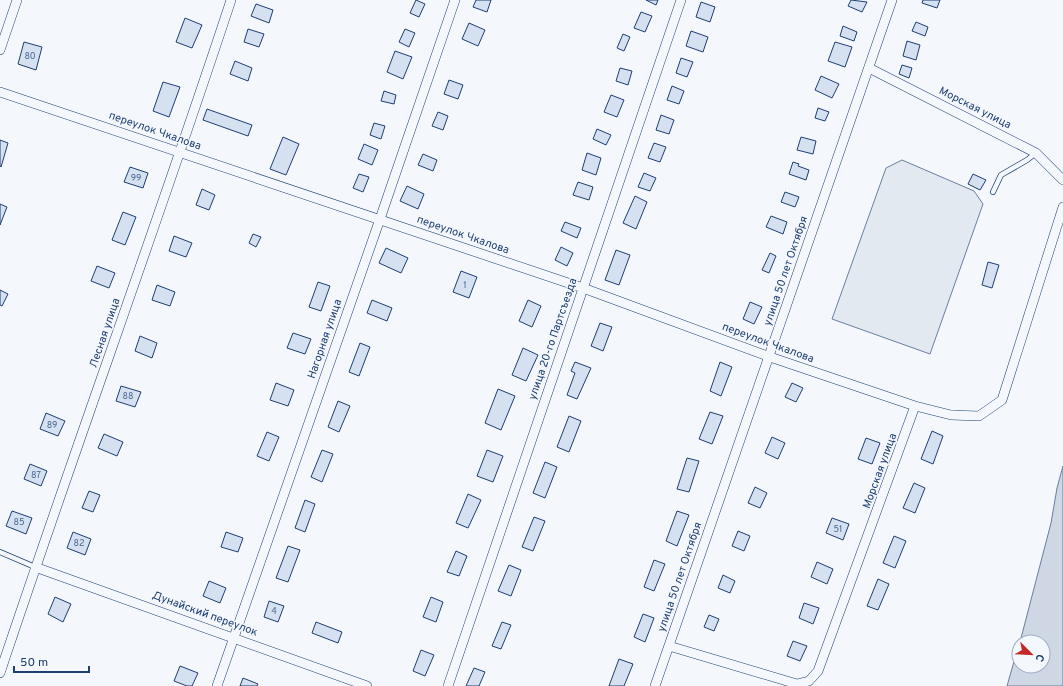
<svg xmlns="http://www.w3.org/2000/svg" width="1063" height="686" font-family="Overpass,sans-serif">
	<rect width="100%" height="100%" fill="#f4f7fb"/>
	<path fill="#e3e9f0" stroke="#687fa3" d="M902,160l72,31 9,13 -53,150 -98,-35 54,-151z"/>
	<path fill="#cfd7e4" stroke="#687fa3" d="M1063,466v220h-56l12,-42v22h24v-24h-23l31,-119 6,-35z"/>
	<path fill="#d5e0f0" stroke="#1d3f73" d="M416,0l9,4 -6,13 -9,-4z
		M476,0h15l-4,12 -14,-5z
		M646,0h12l-2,5z
		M851,0l16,2 -5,10 -14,-6z
		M923,0h17l-3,8 -15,-5z
		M701,2l14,5 -5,15 -14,-5z
		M256,4l17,6 -4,13 -18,-7z
		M641,12l11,4 -7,16 -11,-4z
		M185,18l17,7 -10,23 -16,-6z
		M916,22l12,5 -3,9 -13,-5z
		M469,23l16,7 -7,16 -16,-7z
		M843,26l14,6 -3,9 -14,-5z
		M248,29l16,5 -5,13 -15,-5z
		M405,29l10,4 -6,14 -10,-5z
		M691,31l17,6 -5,15 -17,-6z
		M623,34l7,3 -6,14 -7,-3z
		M907,41l13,4 -4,15 -13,-4z
		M24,42l18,5 -6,23 -18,-6z
		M835,42l17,5 -7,20 -17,-6z
		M395,51l17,6 -9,22 -16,-7z
		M681,58l12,4 -6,15 -11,-4z
		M235,61l17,7 -4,13 -18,-7z
		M902,65l10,3 -3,10 -10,-4z
		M620,68l12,3 -4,14 -12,-4z
		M821,76l18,8 -7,14 -17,-8z
		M449,80l14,5 -5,14 -14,-5z
		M163,82l17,5 -11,30 -16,-6z
		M672,86l12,5 -5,13 -12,-4z
		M384,91l12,4 -2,9 -13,-3z
		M611,95l13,5 -7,17 -13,-5z
		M818,108l11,4 -4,9 -10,-3z
		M207,109l45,16 -4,11 -45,-16z
		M438,112l10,4 -5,14 -11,-4z
		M661,115l13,5 -5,14 -13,-4z
		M374,123l11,3 -4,13 -11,-4z
		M597,129l14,6 -5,10 -13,-6z
		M283,137l16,7 -13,31 -16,-6z
		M801,137l15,4 -3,13 -16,-4z
		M0,140l8,3 -7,24 -1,-1z
		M654,143l12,4 -6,15 -12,-4z
		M364,144l14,6 -6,15 -14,-6z
		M587,153l14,5 -5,17 -14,-5z
		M423,154l14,6 -4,11 -15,-6z
		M793,162l6,2 -1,2 11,4 -3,10 -17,-6z
		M130,167l18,6 -5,15 -19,-6z
		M644,173l12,5 -6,13 -12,-4z
		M359,174l10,3 -6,15 -10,-4z
		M973,174l13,6 -6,10 -12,-6z
		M578,182l15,5 -4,13 -16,-5z
		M407,186l17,8 -6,15 -18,-8z
		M202,189l13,6 -6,15 -13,-5z
		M785,192l14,5 -4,10 -14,-5z
		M635,196l12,6 -11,27 -13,-6z
		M0,204l7,3 -7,18z
		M123,212l13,5 -11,28 -13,-5z
		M771,216l16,6 -4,12 -17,-7z
		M565,222l16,6 -4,10 -16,-7z
		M253,234l8,3 -5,10 -7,-4z
		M174,236l18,7 -6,14 -17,-6z
		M561,247l12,6 -6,13 -12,-6z
		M386,248l22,10 -7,15 -22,-10z
		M616,250l14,5 -11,30 -14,-5z
		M770,253l6,3 -7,17 -7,-3z
		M988,262l11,3 -7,23 -10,-3z
		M97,266l18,7 -6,15 -18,-7z
		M461,271l16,6 -8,21 -16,-6z
		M318,282l12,4 -9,25 -12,-4z
		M157,285l18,7 -5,14 -18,-6z
		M0,290l8,4 -6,12 -2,-1z
		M372,300l20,8 -5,13 -20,-8z
		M528,300l13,6 -9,21 -13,-6z
		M750,302l12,5 -8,17 -11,-5z
		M600,323l12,4 -9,24 -12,-5z
		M293,333l18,6 -6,15 -18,-6z
		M140,336l17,7 -5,15 -17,-7z
		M360,343l10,4 -11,29 -10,-4z
		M523,348l15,7 -12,26 -14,-6z
		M575,362l16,6 -14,31 -10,-4 8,-22 -4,-2z
		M720,362l12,5 -11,29 -11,-5z
		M276,383l18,7 -6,16 -18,-6z
		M792,383l11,5 -7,14 -11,-5z
		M121,386l20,6 -6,15 -19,-6z
		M498,389l17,7 -14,34 -16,-7z
		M338,401l12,5 -11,26 -11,-5z
		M710,412l13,4 -11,28 -13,-5z
		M46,413l19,8 -7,15 -18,-7z
		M569,416l12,5 -12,31 -12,-5z
		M932,431l11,5 -10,28 -12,-5z
		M267,432l12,5 -10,24 -12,-5z
		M104,434l19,8 -6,14 -19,-8z
		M772,437l13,6 -7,16 -13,-6z
		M866,438l14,5 -8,21 -14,-5z
		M322,450l11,4 -11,28 -11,-5z
		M487,450l16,6 -10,26 -16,-6z
		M687,458l12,3 -10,31 -12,-3z
		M545,462l12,5 -12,31 -12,-5z
		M30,464l17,7 -6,15 -17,-7z
		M914,483l11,5 -10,25 -12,-5z
		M755,487l12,6 -7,15 -12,-5z
		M89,491l11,4 -7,17 -11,-4z
		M468,494l13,6 -13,28 -12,-5z
		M305,500l10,4 -10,28 -10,-4z
		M12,511l20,7 -6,16 -20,-8z
		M677,511l12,4 -12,31 -11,-5z
		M534,517l11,4 -12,30 -11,-4z
		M832,518l17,6 -6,16 -17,-7z
		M738,531l12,5 -6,15 -12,-5z
		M73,532l18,7 -6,16 -18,-7z
		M226,532l17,6 -5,14 -17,-5z
		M894,536l12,5 -11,27 -12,-5z
		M288,546l12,4 -12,32 -12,-4z
		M456,551l11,5 -8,20 -12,-4z
		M654,560l11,4 -11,27 -10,-4z
		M817,562l16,7 -6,15 -16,-7z
		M509,565l12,5 -10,26 -13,-5z
		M723,575l12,6 -5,12 -12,-5z
		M878,579l11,5 -11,26 -11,-4z
		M209,581l17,7 -6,15 -17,-7z
		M55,597l16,7 -8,18 -15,-8z
		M431,597l12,5 -7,20 -13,-5z
		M269,601l15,5 -6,16 -14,-5z
		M804,603l15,5 -6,16 -14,-6z
		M643,614l11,4 -9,24 -11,-5z
		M709,615l10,4 -5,12 -10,-4z
		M316,622l26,10 -4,11 -26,-10z
		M502,622l9,3 -10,24 -9,-3z
		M793,641l14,5 -7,15 -13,-5z
		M421,650l13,5 -9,21 -12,-5z
		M619,659l14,5 -9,22h-15z
		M180,666l18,7 -6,13h-5l-13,-5z
		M474,668l11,4 -6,14h-13z
		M243,678l15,6 -1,2h-17z"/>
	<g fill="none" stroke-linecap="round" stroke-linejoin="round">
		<defs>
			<path id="lane" d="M993,192l8,-17 26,-15 9,-7
				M0,552l35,15"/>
			<path id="street" d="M0,50l17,-50
				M869,68l167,85 27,27
				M0,92l583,196 187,69 145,49
				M35,567l332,119
				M669,646l128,38 12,-3 9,-10 97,-265 36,9 28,1 23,-16 61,-193
				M0,673c75,-225 157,-448 231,-673
				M217,686l163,-467 75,-219
				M448,686l233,-686
				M655,686l237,-686"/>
		</defs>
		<use href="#lane" stroke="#1d3f73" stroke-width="6"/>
		<use href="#street" stroke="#1d3f73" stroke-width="10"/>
		<use href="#lane" stroke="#f4f7fb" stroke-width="4.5"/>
		<use href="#street" stroke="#f4f7fb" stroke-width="9"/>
	</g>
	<g text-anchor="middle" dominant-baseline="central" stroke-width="3" stroke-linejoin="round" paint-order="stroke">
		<g font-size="9" fill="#4b6792">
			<text x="30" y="56">80</text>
			<text x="136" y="178">99</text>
			<text x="465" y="285">1</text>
			<text x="128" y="396">88</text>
			<text x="52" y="425">89</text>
			<text x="36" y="475">87</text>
			<text x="19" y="522">85</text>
			<text x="838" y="529">51</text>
			<text x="79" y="543">82</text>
			<text x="274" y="611">4</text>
		</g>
		<g font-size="11" fill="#1d3f73" stroke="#f4f7fb">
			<text transform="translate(975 108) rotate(27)">Морская улица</text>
			<text transform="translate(155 131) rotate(19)">переулок Чкалова</text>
			<text transform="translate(463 235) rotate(19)">переулок Чкалова</text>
			<text transform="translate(786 271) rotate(-71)">улица 50 лет Октября</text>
			<text transform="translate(105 333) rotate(-71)">Лесная улица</text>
			<text transform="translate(325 339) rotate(-71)">Нагорная улица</text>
			<text transform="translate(553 339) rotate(-71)">улица 20-го Партсъезда</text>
			<text transform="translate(768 343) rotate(20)">переулок Чкалова</text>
			<text transform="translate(880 471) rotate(-70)">Морская улица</text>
			<text transform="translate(680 577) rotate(-71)">улица 50 лет Октября</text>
			<text transform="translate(205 614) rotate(20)">Дунайский переулок</text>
		</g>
	</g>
	<g transform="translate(1031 654) rotate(114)"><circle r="19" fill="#f4f7fb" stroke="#9eadc5"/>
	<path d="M0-3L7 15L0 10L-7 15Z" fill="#c62828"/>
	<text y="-6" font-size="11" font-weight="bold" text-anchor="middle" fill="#1d3f73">С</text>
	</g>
	<path d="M14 666v6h75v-6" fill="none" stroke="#1d3f73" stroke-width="2"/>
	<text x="20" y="666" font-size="12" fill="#1d3f73" stroke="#f4f7fb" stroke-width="3" paint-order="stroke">50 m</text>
</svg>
